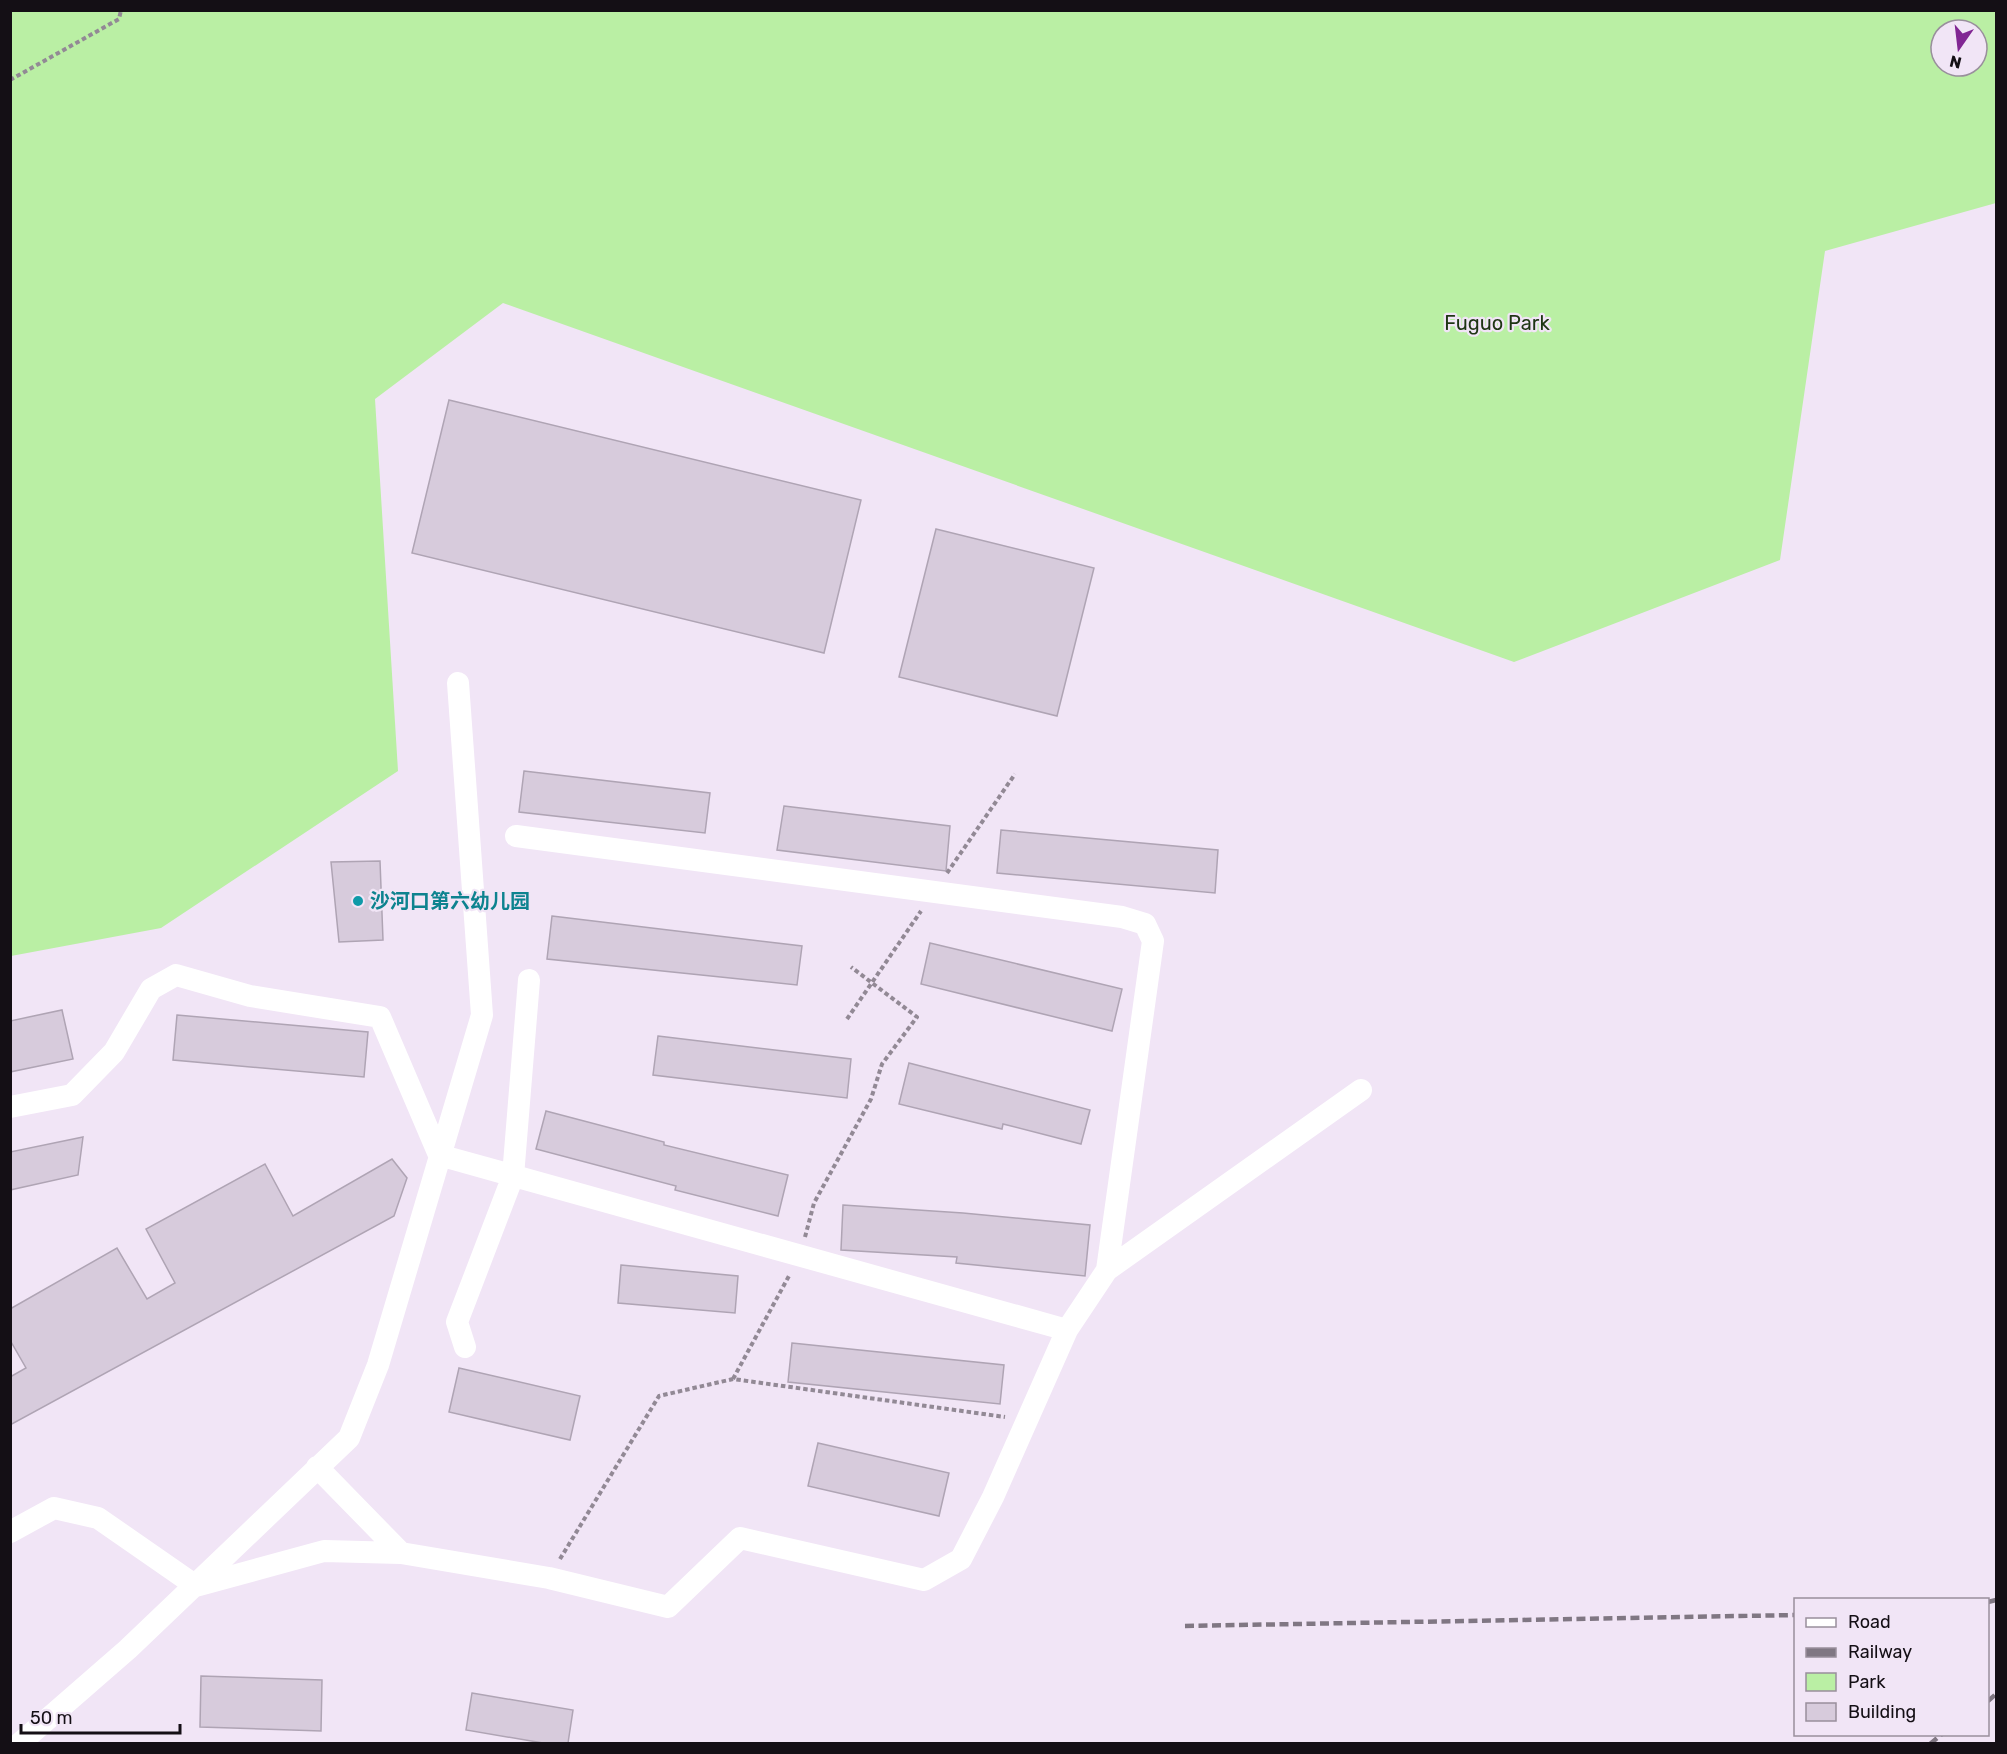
<svg xmlns="http://www.w3.org/2000/svg" width="2007" height="1754" font-family="Rubik,'Noto Sans SC',sans-serif">
	<rect width="100%" height="100%" fill="#f1e5f6"/>
	<path fill="#baefa4" fill-rule="evenodd" d="M11,10l1985,1v192l-171,48 -45,309 -266,102 -1011,-359 -128,96 23,372 -237,157 -150,28zM1941,30h36v36h-36z"/>
	<path fill="#d7cbdc" stroke="#afa4b4" stroke-width="1.5" d="M449,400l412,100 -37,153 -412,-100z
		M936,529l158,39 -37,148 -158,-39z
		M524,771l186,22 -5,40 -186,-21z
		M784,806l166,20 -4,45 -169,-21z
		M1001,830l217,20 -3,43 -218,-20z
		M380,861l3,79 -44,2 -8,-80z
		M552,916l250,30 -5,39 -250,-26z
		M930,943l192,46 -10,42 -191,-47z
		M62,1010l11,49 -63,13v-51z
		M177,1015l191,17 -4,45 -191,-17z
		M658,1036l193,23 -4,39 -194,-23z
		M909,1063l181,47 -9,34 -78,-20 -1,5 -103,-25z
		M546,1111l118,31v3l124,30 -10,41 -103,-26 1,-4 -140,-37z
		M83,1137l-5,38 -68,15v-38z
		M392,1159l15,19 -13,38 -384,209v-48l16,-9 -16,-28v-31l107,-61 30,51 28,-16 -29,-54 119,-65 28,52z
		M843,1205l120,8 127,12 -5,51 -129,-13 1,-6 -116,-7z
		M621,1265l117,11 -3,37 -117,-10z
		M792,1343l212,22 -4,39 -212,-22z
		M459,1368l121,28 -10,44 -121,-28z
		M818,1443l131,30 -10,43 -131,-30z
		M201,1676l121,4 -1,51 -121,-4z
		M472,1693l101,17 -5,33h-25l-77,-13z"/>
	<g fill="none" stroke-linecap="round" stroke-linejoin="round">
		<path stroke="#928995" stroke-width="4" stroke-dasharray="4.5 3" stroke-linecap="butt" d="M10,80l109,-61 2,-9
			M947,873l68,-99
			M847,1019l74,-108
			M805,1237l9,-34 57,-104 11,-35 35,-47 -66,-50
			M733,1379l57,-105
			M560,1559l99,-163 74,-17 272,38"/>
		<path stroke="#fff" stroke-width="22" d="M516,836l606,81 23,7 8,17 -46,329
			M10,1107l62,-12 42,-43 37,-63 25,-14 74,21 130,21 59,138 628,175
			M465,1347l-8,-25 56,-146 16,-196
			M317,1467l84,86
			M10,1532l44,-24 44,10 98,68 128,-35 77,2 148,25 119,29 72,-69 184,42 37,-21 32,-62 74,-167 40,-60 254,-180
			M19,1744l109,-95 221,-211 29,-73 104,-350 -24,-332"/>
		<path stroke="#807783" stroke-width="4.5" stroke-dasharray="9 4.5" stroke-linecap="butt" d="M1988,1602l8,-2
			M1185,1626l611,-11
			M1988,1701l8,-7
			M1930,1744l12,-10"/>
	</g>
	<circle fill="#0f9aa8" stroke="#f1e5f6" stroke-width="2" cx="358" cy="901" r="6"/>
	<g text-anchor="middle" dominant-baseline="central" stroke-width="4.5" stroke-linejoin="round" paint-order="stroke">
		<g font-size="20" fill="#1e3513" stroke="#f1e5f6">
			<text x="1497" y="323">Fuguo Park</text>
		</g>
		<g font-size="20" font-weight="bold" fill="#0d838f" stroke="#f1e5f6" text-anchor="start">
			<text x="370" y="901">沙河口第六幼儿园</text>
		</g>
	</g>
	<rect width="2007" height="1754" fill="none" stroke="#140f15" stroke-width="24"/>
	<rect x="1794" y="1598" width="195" height="138" fill="#f1e5f6" stroke="#998f9c" stroke-width="1.5"/>
	<rect x="1806" y="1618" width="30" height="9" fill="#ffffff" stroke="#998f9c" stroke-width="1.5"/>
	<text x="1848" y="1628" font-size="18" fill="#140f15">Road</text>
	<rect x="1806" y="1648" width="30" height="9" fill="#807783" stroke="#998f9c" stroke-width="1.5"/>
	<text x="1848" y="1658" font-size="18" fill="#140f15">Railway</text>
	<rect x="1806" y="1673" width="30" height="18" fill="#baefa4" stroke="#998f9c" stroke-width="1.5"/>
	<text x="1848" y="1688" font-size="18" fill="#140f15">Park</text>
	<rect x="1806" y="1703" width="30" height="18" fill="#d7cbdc" stroke="#998f9c" stroke-width="1.5"/>
	<text x="1848" y="1718" font-size="18" fill="#140f15">Building</text>
	<g transform="translate(1959 48) rotate(194)"><circle r="28" fill="#f1e5f6" stroke="#998f9c" stroke-width="1.5"/>
	<path d="M0-4.5L10 22L0 15L-10 22Z" fill="#812693"/>
	<text y="-9" font-size="16" font-weight="bold" text-anchor="middle" fill="#140f15">N</text>
	</g>
	<path d="M21 1724v9h159v-9" fill="none" stroke="#140f15" stroke-width="3"/>
	<text x="30" y="1724" font-size="18" fill="#140f15" stroke="#f1e5f6" stroke-width="4.5" paint-order="stroke">50 m</text>
</svg>
